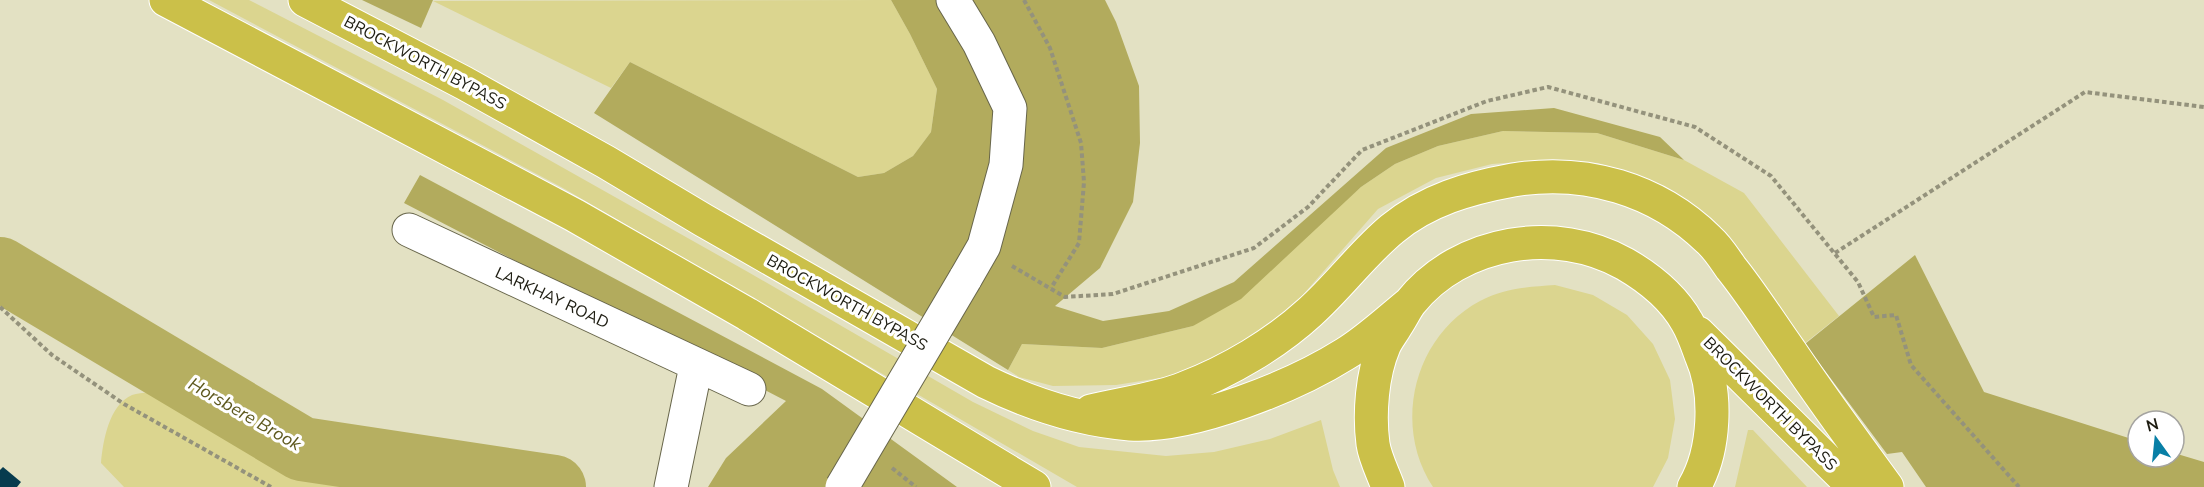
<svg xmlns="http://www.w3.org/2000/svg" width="2204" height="487" font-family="'Nunito Sans',sans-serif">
	<rect width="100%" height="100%" fill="#e3e1c3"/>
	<path fill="#dbd58f" d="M209,0h40l194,100 305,172 225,130 60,29 46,16 87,9 48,-4 56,-13 51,-19 12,50 7,17h-263l-514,-299z
		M891,0l19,34 27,55 -6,43 -18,24 -29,17 -26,4 -228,-115 -19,26 -178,-87z
		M1503,131l94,2 87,27 60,33 95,123 -34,27 -66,-92 -44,-44 -48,-28 -49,-16 -50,-3 -56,4 -56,14 -58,31 -84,96 -33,28 -43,25 -46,18 -56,9 -63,1 -34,-9 -11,-7 14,-26 80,4 91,-22 127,-103 41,-36 34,-23 43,-18z
		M1555,285l38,10 34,20 26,29 17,36 5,39 -7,39 -15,29h-220c-41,-62 -19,-151 47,-186 24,-13 48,-14 75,-16z
		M166,390l84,46 74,45 22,6h-222l-23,-24c2,-22 8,-58 31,-68 10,-3 24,-3 34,-5z
		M1748,430h5l54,57h-72z"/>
	<path fill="#b2ab5d" d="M362,0h71l-12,28z
		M891,0h214l11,22 23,64 1,57 -7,59 -33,66 -45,38 48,15 66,-10 65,-29 152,-134 85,-34 83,-6 106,29 24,23 -87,-27 -94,-2 -65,15 -43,18 -34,23 -120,112 -48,27 -91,22 -80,-4 -14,26 -414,-257 36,-51 228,115 26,-4 29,-17 18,-24 6,-43 -27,-55z
		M420,175l402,214 135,98h-249l18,-29 60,-57 -382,-198z
		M1915,255l69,137 154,49v16h36v-4l30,9v25h-278l-24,-35 -15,2 -82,-110z"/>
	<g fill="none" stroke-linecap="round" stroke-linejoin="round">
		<path stroke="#b6af61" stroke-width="64" d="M0,269l302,180 252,38"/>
	</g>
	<path fill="#073b4e" d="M3,467l18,15 -4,5h-17v-17z"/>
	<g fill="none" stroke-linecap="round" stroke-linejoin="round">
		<defs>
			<path id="minor" d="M953,0l26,43 31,65 -4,57 -22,81 -19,33
				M409,230l340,159
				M671,487l25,-121"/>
			<path id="highway" d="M166,0l408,215 173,99 287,173
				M305,0l159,83 142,79 97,58 283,162c45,22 94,38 144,42 61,4 164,-38 215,-70 23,-14 44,-34 65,-51
				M1698,333l156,154
				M1091,411c29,-7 68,-12 94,-23 44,-17 90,-44 125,-76 29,-26 52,-58 82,-83 35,-29 77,-41 121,-49 72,-12 144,9 196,60 9,8 15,18 22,28 21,26 39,55 59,83 31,46 64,91 97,136
				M1388,487c-5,-14 -13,-29 -15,-43 -4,-30 -1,-70 11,-98 3,-7 8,-13 12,-20 5,-7 9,-16 14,-23 50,-63 146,-78 215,-39 24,14 48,33 62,58 6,10 10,22 14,33 17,38 14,96 -7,132"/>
		</defs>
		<use href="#minor" stroke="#68664b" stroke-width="35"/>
		<use href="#highway" stroke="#fff" stroke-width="35"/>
		<path stroke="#94927c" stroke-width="4" stroke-dasharray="4.5 3" stroke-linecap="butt" d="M1024,0l26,48 31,95 3,39 -5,61 -28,45
			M1835,253l250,-161 119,15
			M1012,266l53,31 48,-3 141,-46 54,-41 54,-57 125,-49 61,-14 147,40 76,49 87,106 16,35 22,-2 15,50 108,122
			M0,307l52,48 72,49 147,83
			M892,468l24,19"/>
		<use href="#minor" stroke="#fff" stroke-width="33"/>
		<use href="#highway" stroke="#cbc049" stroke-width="33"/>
		<defs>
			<path id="minor-bridge" d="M842,487l123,-208"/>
		</defs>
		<use href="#minor-bridge" stroke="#68664b" stroke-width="35" stroke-linecap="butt"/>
		<use href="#minor-bridge" stroke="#fff" stroke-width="33"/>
	</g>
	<g text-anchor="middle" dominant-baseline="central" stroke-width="6" stroke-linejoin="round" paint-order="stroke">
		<g font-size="16" fill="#1d1c11" stroke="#fff">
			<text transform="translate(425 63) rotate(28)">BROCKWORTH BYPASS</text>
			<text transform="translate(552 298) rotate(25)">LARKHAY ROAD</text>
			<text transform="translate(847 303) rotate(29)">BROCKWORTH BYPASS</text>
			<text transform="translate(1770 404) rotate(45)">BROCKWORTH BYPASS</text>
		</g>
		<g font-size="18" font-style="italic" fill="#5e591f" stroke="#fff">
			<text transform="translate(245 414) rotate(30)">Horsbere Brook</text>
		</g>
	</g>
	<g transform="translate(2156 439) rotate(345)"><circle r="28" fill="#ffffff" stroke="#a5a4a0" stroke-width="1.5"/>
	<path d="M0-4.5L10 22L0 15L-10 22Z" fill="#087fa6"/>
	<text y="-9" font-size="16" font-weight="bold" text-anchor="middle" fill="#1d1c11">N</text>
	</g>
</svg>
